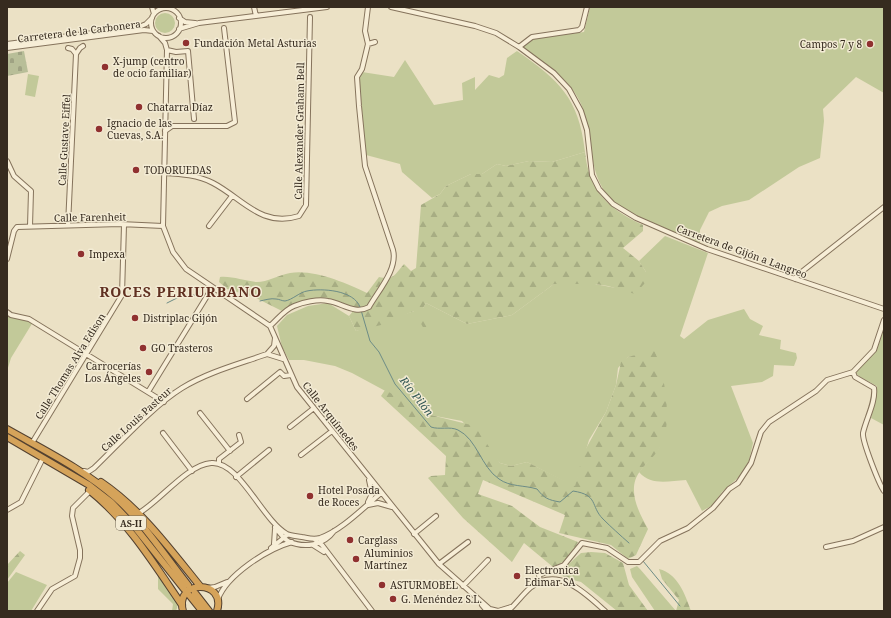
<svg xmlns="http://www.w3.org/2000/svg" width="891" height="618" font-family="'Noto Serif',serif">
	<defs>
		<pattern id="forest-firs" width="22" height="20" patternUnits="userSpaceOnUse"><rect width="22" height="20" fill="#c2c999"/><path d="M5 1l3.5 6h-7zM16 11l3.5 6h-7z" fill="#a7ad83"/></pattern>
		<pattern id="cemetery-stones" width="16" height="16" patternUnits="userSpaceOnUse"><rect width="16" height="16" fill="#b8be98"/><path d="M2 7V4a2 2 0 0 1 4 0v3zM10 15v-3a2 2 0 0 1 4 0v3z" fill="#9fa383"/></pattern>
	</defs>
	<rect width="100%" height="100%" fill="#ebe1c5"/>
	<path fill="#c2c999" d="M590,7h294v86l-28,-16 -33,32 1,12 -4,37 -21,9 -50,33 -27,6 -13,6 -9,18v14c-27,-14 -61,-22 -85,-41 -30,-26 -20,-66 -34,-99 -11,-26 -38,-41 -59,-57l11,-8 51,-7z
		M155 23a10 10 0 1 1 20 0a10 10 0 1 1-20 0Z
		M517,51c42,29 62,47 68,101l-33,10 -23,-1 -23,5 -9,-2 -15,10h-11l-25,12 -6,8 -8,4 -30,-26 -2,-8 -34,-9 -7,-78 3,-5 32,5 11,-17 29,45 29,-5 -1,-17 13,-6v13l14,-15 10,3 5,-3 3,-17z
		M28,74l11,2 -4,21 -10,-2z
		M665,236l43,17 -28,83 4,3 24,-19 36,-11 6,10 13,7 -4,9 22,5 -1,9 16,4 1,5 -3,8 -20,-1 -1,11 -11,6 -31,4 22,57 -4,18 -9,15 -18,16 -9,13 -11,6 -16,-31c-18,1 -35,6 -47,-8l21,-25 -22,-92 -10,2 -10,11 -2,17 -10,27 -17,28 -14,47 -48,-25 -16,4 -11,-3 -38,-42 -32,-6 -78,-42 -17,-7 -31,-6h-15l-7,-13 -5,-21 10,-11 21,-9 20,-3 21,13 7,15 67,-23 3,-5 41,21 45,-9 42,-31h41l21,4 30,-16 -7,-11z
		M8,316l25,6 -22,36 -4,13z
		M884,326v99l-13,-7 6,-32 -17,-9 -5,-5 20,-19z
		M637,566l3,3 36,42h-21l-23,-34 -2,-8z
		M16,572l31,13 -16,26h-24v-28z
		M158,575l20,30 -2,6h-4l1,-7 -15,-15z"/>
	<path fill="url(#forest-firs)" d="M585,152c4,40 24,57 58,73v6l-20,17 16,13 7,11 -1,11 -10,11 -27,-8 -13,-2h-41l-42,31 -45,9 -41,-21 -3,5 7,15 -6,6 -10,-18 -33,14 -25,6 -7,-15 5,-6 -25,-9 -37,3 -8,8 -30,-15 -27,-8 -8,-7 1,-5c13,-1 24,4 37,5 10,0 22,-7 33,-9 24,-4 56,10 77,20l12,-16c16,3 15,-2 25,-13l7,7 5,-3 5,-63 19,-11 6,-8 25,-12h11l15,-10 9,2 23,-5 23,1z
		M654,350c11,23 19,73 7,96 -5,9 -14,16 -20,24 -15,18 -3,41 7,59l-12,26 -8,4 -17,-14 -52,-12 6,-18 -82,-35 -5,14 34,12 28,21 38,15c-5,11 -13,21 -25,25l-29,-24 -12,19 -49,-44 -35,-40 3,-2 14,-1 1,-19 -65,-60 4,-6 46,25 44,11 25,37 11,3 16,-4 48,24 8,-32 23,-42 10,-27 5,-23 7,-5z
		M20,551l5,4 -18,25v-15z
		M591,552l14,1 18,10 6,22 19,26h-31l-36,-29 -8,-2 -13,-5 2,-5 19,-17z
		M659,569c19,5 26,25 32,42h-15l3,-11 -17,-21z"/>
	<path fill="url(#cemetery-stones)" d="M24,51l4,21 -21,4v-22z"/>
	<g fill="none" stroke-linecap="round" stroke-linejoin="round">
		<path stroke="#6d8c86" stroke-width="1" d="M260,301c5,-1 11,-3 16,-2 3,0 6,2 9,2 7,-1 15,-9 22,-10 15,-3 47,-1 53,16
			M167,303l14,-7 15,-1
			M361,310l9,31 9,11 16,32 36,43c8,3 19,-1 27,3 19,9 23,37 41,49 11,8 25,6 38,10 7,9 11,11 23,13l13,-11c26,4 17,15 30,28 8,8 17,16 26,24
			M643,561l37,45"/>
		<defs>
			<path id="minor" d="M152,7l2,7
				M254,7l2,9
				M391,7l84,19 21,7 23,14 35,26 15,16 12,22 6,19 5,45 7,14 14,15 23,14 71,31 177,60
				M151 23a15 15 0 1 1 30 0a15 15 0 1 1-30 0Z
				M179,18l6,4 10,1
				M179,29l20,-6 128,-16
				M159,36l6,7 2,7 -4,176 10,26 13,17 84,57 27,61 142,177 53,47
				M7,44l132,-17 7,-3 6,-6
				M368,44l7,-2
				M519,47l13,-10 47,-7 3,-3 5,-20
				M7,48l137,-18 9,1
				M68,48l4,1 4,5
				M167,50l9,2 12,-1 6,68
				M165,131l7,-5h55l8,-4 -11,-94
				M7,161l7,15 17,15 -1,35
				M164,173c17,1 34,2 49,10 29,15 48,45 86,33l7,-11 4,-188
				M68,225l8,-171 4,-6 3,-2
				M209,226l23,-30
				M7,259l7,-28 3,-4 103,-3 43,2
				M795,279l4,-5 85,-67
				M7,312l4,3 18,4 135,83
				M270,326c8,-7 14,-16 24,-20 9,-4 24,-7 34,-5 14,2 27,14 41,6 9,-16 29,-38 24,-57l-28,-84 -6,-60 -2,-29 5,-8 6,-25 -3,-13 3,-24
				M267,354l16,5
				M853,372l2,5 19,11c2,14 -8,31 -11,45 -1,8 16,51 21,58
				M853,372l21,-22 10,-30
				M148,392l64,-104
				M247,399l33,-27 4,4 7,-1
				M200,413l30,38
				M290,427l24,-19
				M163,433l29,38
				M32,443l90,-148 2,-70
				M301,455l31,-24
				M219,463v-4l22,-17 -2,-7
				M84,471l4,1 6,-4c26,-25 59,-62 88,-80 26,-16 57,-24 85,-34l7,-8 1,-8
				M236,477l33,-27
				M368,502l4,-8 -3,-14
				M368,505l10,-2 14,4
				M7,510l14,-8 22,-44
				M139,513c21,-12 48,-48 72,-50 28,-3 51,57 76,71 4,2 10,2 15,3 6,1 11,3 18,1 22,-8 43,-30 61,-45
				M275,527c4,5 8,11 13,14 17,8 36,4 46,-10
				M414,534l22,-18
				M314,539l8,6 50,66
				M274,544l1,-15
				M313,545l11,7
				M826,547l27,-6 31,-14
				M271,548l15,-12
				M439,564l29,-22
				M540,583l-1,-8 25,-10 18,-22 25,5 21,14h11l21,-21 28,-13 25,-20 16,-19 9,-6 13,-20 10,-31 8,-10 47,-31 11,-11 26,-8
				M463,586l25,-26
				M207,588l8,-1 12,-5
				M218,599c9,-24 49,-50 74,-57
				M482,605l5,6
				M490,609l8,2 13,-4
				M37,611l15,-22 23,-13 5,-18v-8l-8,-34 1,-8 17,-17
				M508,611c8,-7 14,-16 22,-23 28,-23 55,5 75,23"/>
			<path id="highway" d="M7,429c37,21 76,40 109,69 27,24 49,58 72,87
				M7,437l82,48 22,17 23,24 50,63
				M101,482c40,27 69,67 99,104
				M89,490c39,31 65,74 93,115
				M195,593l14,18
				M190,596l12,15
				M183,611c-9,-32 44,-32 34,0"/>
		</defs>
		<use href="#minor" stroke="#85735c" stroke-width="6"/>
		<use href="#highway" stroke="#534130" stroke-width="8"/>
		<use href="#minor" stroke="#f7eed7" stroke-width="4"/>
		<use href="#highway" stroke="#d5a35a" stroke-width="6"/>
	</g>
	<g fill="#903130" stroke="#f3ebd4" stroke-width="1.5">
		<circle cx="186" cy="43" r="4"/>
		<circle cx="870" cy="44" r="4"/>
		<circle cx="105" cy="67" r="4"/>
		<circle cx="139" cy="107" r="4"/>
		<circle cx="99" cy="129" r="4"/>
		<circle cx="136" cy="170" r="4"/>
		<circle cx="81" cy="254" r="4"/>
		<circle cx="135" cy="318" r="4"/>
		<circle cx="143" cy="348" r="4"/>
		<circle cx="149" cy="372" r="4"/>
		<circle cx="310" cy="496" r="4"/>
		<circle cx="350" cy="540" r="4"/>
		<circle cx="356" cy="559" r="4"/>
		<circle cx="517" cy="576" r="4"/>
		<circle cx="382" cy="585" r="4"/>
		<circle cx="393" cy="599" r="4"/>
	</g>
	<g text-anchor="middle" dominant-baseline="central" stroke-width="3" stroke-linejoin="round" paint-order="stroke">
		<rect fill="#f3ebd4" stroke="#6f6555" stroke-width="1" x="116" y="516" width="30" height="14" rx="3"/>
		<g font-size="9" font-weight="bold" fill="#362b1f">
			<text x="131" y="523">AS-II</text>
		</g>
		<g font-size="10" fill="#362b1f" stroke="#f3ebd4">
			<text transform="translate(79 31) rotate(-7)">Carretera de la Carbonera</text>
			<text transform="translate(299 131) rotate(-89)">Calle Alexander Graham Bell</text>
			<text transform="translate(64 140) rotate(-87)">Calle Gustave Eiffel</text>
			<text transform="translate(90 217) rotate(-1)">Calle Farenheit</text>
			<text transform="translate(742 251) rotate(20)">Carretera de Gijón a Langreo</text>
			<text transform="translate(70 366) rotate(-58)">Calle Thomas Alva Edison</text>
			<text transform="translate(331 416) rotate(52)">Calle Arquímedes</text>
			<text transform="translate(136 419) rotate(-42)">Calle Louis Pasteur</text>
		</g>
		<g font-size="10" fill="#362b1f" stroke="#f3ebd4" text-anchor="start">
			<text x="194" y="43">Fundación Metal Asturias</text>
			<text x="862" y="44" text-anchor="end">Campos 7 y 8</text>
			<text x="113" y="61">X-jump (centro<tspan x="113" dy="12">de ocio familiar)</tspan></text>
			<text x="147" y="107">Chatarra Díaz</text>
			<text x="107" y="123">Ignacio de las<tspan x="107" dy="12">Cuevas, S.A.</tspan></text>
			<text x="144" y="170">TODORUEDAS</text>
			<text x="89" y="254">Impexa</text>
			<text x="143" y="318">Distriplac Gijón</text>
			<text x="151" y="348">GO Trasteros</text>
			<text x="141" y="366" text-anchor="end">Carrocerías<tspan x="141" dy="12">Los Ángeles</tspan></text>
			<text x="318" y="490">Hotel Posada<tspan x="318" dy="12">de Roces</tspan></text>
			<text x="358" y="540">Carglass</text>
			<text x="364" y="553">Aluminios<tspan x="364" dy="12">Martínez</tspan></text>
			<text x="525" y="570">Electronica<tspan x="525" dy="12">Edimar SA</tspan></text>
			<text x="390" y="585">ASTURMOBEL</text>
			<text x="401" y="599">G. Menéndez S.L.</text>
		</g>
		<g font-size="11" font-style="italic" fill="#2f5553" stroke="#f3ebd4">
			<text transform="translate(417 396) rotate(52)">Río Pilón</text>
		</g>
		<g font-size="14" font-weight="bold" letter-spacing="1" fill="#603021" stroke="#f3ebd4">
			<text x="181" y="291">ROCES PERIURBANO</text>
		</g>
	</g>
	<rect width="891" height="618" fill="none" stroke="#362b1f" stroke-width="16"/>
</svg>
